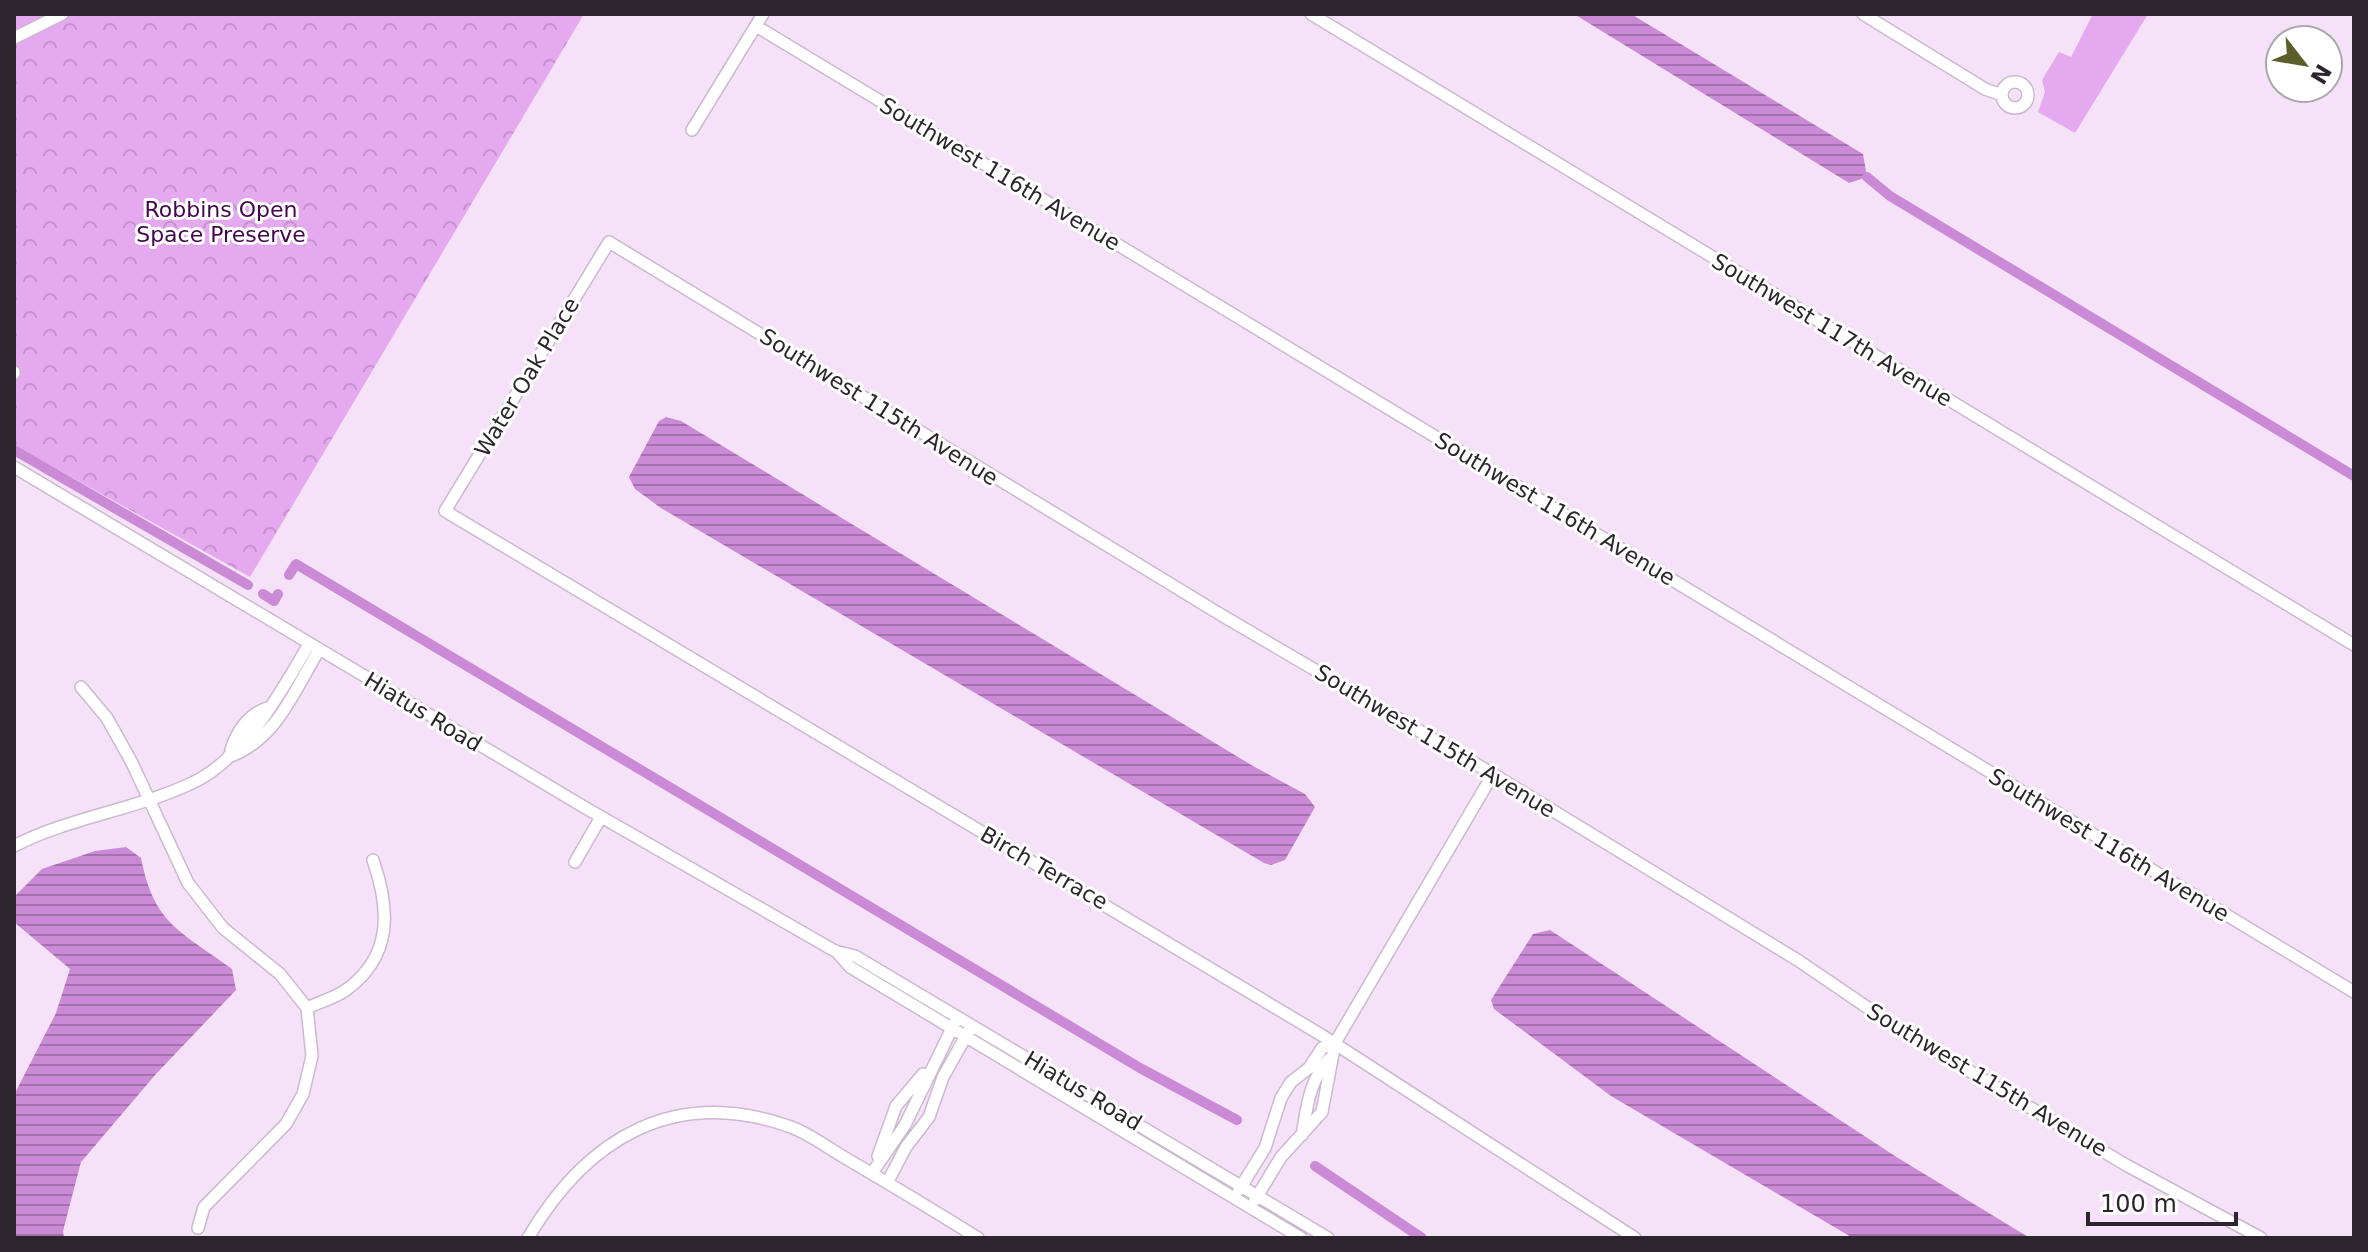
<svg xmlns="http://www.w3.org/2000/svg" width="2368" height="1252" font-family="'DejaVu Sans',sans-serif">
	<defs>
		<pattern id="forest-crowns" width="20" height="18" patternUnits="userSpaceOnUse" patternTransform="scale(2)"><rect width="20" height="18" fill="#e5a9f0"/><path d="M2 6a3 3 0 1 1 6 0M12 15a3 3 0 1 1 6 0" fill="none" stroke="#c591ce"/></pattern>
		<pattern id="water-rules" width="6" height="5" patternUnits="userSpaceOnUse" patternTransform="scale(2)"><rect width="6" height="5" fill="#ca8ad6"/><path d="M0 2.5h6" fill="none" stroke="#a471ae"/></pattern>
	</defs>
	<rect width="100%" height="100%" fill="#f5e1f8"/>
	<path fill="#e5a9f0" d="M2093,14h55l-73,119 -37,-21 7,-20 -3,-12 17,-28 12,5z"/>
	<path fill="url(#forest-crowns)" d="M14,14h570l-334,563 -236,-132z"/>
	<path fill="url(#water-rules)" d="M1574,14h57l232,140 4,23 -18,6z
		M666,417l15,4 572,345 52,28 10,13 -30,53 -14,5 -7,-2 -603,-355 -26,-19 -6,-12 30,-56z
		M126,847l15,11c13,67 40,73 91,111l4,21 -80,84 -75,88 -18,69 1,7h-50v-143l42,-82 14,-44 -56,-47v-25l28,-28 53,-18z
		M1550,930l348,228 132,80h-177l-242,-142 -117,-87 -3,-9 42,-66z"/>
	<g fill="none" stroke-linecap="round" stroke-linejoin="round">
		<path stroke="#ca8ad6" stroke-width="10" d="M1867,177l23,19 464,280
			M14,450l234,135
			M289,575l7,-11 844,504 97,52
			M263,594l11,7 4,-7
			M1315,1166l107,72"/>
		<defs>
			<path id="minor" d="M1311,14l1043,631
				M1863,14l122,75 17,6
				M756,26l1598,966
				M14,38l48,-24
				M2002 95a13 13 0 1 1 26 0a13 13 0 1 1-26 0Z
				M692,130l71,-116
				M14,372v1
				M14,467l570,340 251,144 20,5 473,282
				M81,687l26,31 25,45 56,120 35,45 57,46 27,34
				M231,750c6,-19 17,-35 36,-42
				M228,757c48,-16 66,-66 91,-107
				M14,846c56,-29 121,-36 178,-63 52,-24 90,-92 117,-139
				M575,862l26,-45
				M836,951l14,16 451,271
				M307,1008c12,-6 28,-10 39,-18 47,-34 44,-81 27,-130
				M1302,1135c5,-28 7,-54 27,-76
				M878,1156l18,-50 27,-32
				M872,1173l33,-48 49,-101
				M887,1183l19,-36 23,-30 14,-40 27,-48
				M1239,1190l26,-42 16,-50 10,-16 18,-14 13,-20 13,-5
				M1255,1200l26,-43 41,-45 13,-69 158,-269
				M198,1228l6,-21 82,-83 17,-30 9,-38 -5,-48
				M528,1238c58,-99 145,-152 260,-112 19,6 37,20 54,30 46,27 91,54 136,82
				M1635,1238l-312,-202 -878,-525 164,-269 614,374 270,158 306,187 97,66 230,138 135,73"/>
		</defs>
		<use href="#minor" stroke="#cbb9cf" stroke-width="14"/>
		<use href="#minor" stroke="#fff" stroke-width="11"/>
	</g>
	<g text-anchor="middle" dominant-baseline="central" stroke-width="6" stroke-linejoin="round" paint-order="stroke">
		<g font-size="22" fill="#2c252d" stroke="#fff">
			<text transform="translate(1000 174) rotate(31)">Southwest 116th Avenue</text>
			<text transform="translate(1832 330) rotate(31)">Southwest 117th Avenue</text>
			<text transform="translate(527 377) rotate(-59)">Water Oak Place</text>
			<text transform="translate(879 407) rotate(32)">Southwest 115th Avenue</text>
			<text transform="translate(1555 509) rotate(31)">Southwest 116th Avenue</text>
			<text transform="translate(423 712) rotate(31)">Hiatus Road</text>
			<text transform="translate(1435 741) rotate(31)">Southwest 115th Avenue</text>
			<text transform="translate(2109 845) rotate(31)">Southwest 116th Avenue</text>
			<text transform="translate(1044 868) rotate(30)">Birch Terrace</text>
			<text transform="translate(1987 1080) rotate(31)">Southwest 115th Avenue</text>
			<text transform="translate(1083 1091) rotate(31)">Hiatus Road</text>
		</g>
		<g font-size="22" fill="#44064d" stroke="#fff">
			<text x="221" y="209">Robbins Open<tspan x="221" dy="25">Space Preserve</tspan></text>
		</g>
	</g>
	<rect width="2368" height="1252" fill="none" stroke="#2c252d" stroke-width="32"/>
	<g transform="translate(2304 64) rotate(121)"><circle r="38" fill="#ffffff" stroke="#aba8ab" stroke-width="2"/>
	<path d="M0-6L14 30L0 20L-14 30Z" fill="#5b5d2a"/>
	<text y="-12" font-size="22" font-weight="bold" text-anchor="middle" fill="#2c252d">N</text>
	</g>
	<path d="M2088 1212v12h148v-12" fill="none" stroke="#2c252d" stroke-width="4"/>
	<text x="2100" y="1212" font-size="24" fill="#2c252d" stroke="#ffffff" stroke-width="6" paint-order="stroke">100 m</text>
</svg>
